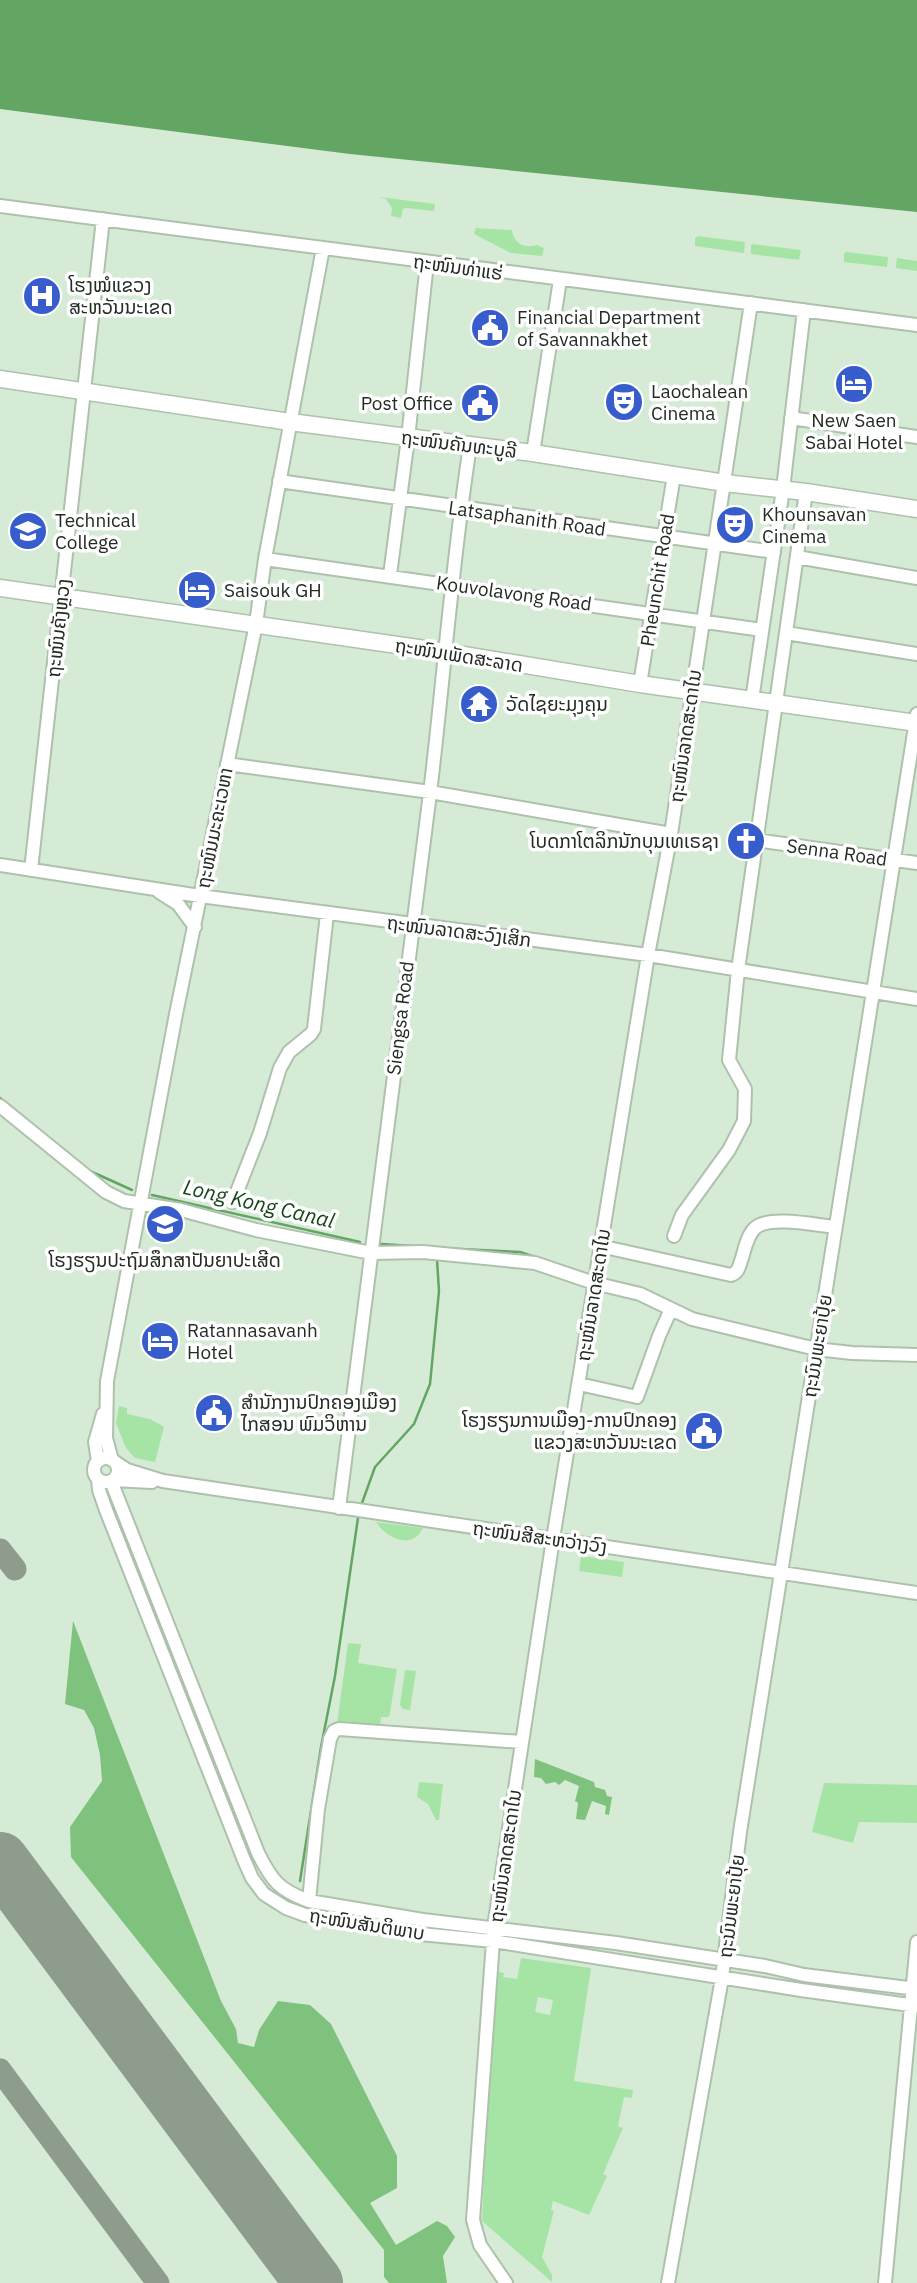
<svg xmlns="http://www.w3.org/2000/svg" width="917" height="2283" font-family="'IBM Plex Sans','Noto Sans Lao',sans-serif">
	<rect width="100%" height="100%" fill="#d6ebd6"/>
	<path fill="#a6e4a5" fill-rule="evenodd" d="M379,197l56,7 -1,7 -29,-3 -2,1 -2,9 -10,-2 1,-8 -6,-9z
		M476,228l36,2c2,14 12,19 25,15l7,3 -2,8 -31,-3 -35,-18 -2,-2z
		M698,236l47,6 -1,11 -49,-7v-8z
		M753,244l48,6 -2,10 -48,-6v-9z
		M846,252l42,5 -1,10 -43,-5v-8z
		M897,258l20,3v10l-21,-3z
		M119,1406l8,2v6l23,5 14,8 -9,35 -20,-4 -9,-10 -10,-25z
		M376,1522l47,6c-11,23 -37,10 -47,-6z
		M581,1556l43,6 -2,15 -43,-6z
		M348,1643l13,1 -3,19 39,6 -7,44 -1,4h-8l-1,12 -43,-5z
		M405,1670l11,1 -6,39 -7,-1 -3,-4z
		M419,1782l24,2 -4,36h-3l-8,-16 -11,-7z
		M824,1783l93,2v38l-58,-1 -6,21 -41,-11z
		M521,1958l70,10 -17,113 59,9 -1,8 -8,-1 -6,29 5,2 -20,46 4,2 -18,39 -36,-14 -2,9 3,1 -12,46 10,18v7l-70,-61 12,-250 10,2 -1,4 14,2zM538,1997l15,3 -3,15 -15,-3z"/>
	<path fill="#7ec27e" d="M73,1621l148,380 15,28 2,14 16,4 5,-17 19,-29 32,4 21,19 66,132v32l-27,15 26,42 41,-24 10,5 8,11 -12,19 4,27h-58l-5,-6v-27l-313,-393 -1,-30 32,-46 -2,-26 -6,-27 -10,-18 -19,-6z
		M535,1759l59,23 1,5 10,3 2,6 5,1 -3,18 -4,-1 1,-8 -14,-5 -7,19 -9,-1 2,-16 -3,-2 4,-15 -14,-6 -6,5 -4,-3 -9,2 -5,-6 -7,-1z"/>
	<path fill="#63a664" d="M0,0h917v212l-567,-58 -350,-45z"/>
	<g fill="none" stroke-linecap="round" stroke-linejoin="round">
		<path stroke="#63a664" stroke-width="2.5" d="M0,1098l66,54
			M90,1171l42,19
			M152,1195l208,47
			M381,1244l32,2
			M441,1248l79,4 15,5
			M362,1503l13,-36 39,-43 16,-40 9,-93 -2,-31
			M300,1881l21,-134 14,-71 23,-158"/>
		<path stroke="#8d9c8d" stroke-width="23" d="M0,1550l15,19
			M0,2070l158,213"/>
		<path stroke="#8d9c8d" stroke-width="58" d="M0,1861l314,422"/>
		<defs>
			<path id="minor" d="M0,206l917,119
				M791,418l126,19
				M533,453l27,-173
				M279,481l495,71
				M797,557l120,21
				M265,559l497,71
				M390,575l18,-137 19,-175
				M786,633l131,21
				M640,684l34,-209
				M752,700l31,-211 21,-179
				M227,764l203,28 241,42
				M756,840l161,23
				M0,865l200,31 448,59 269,44
				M31,870l72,-651
				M159,892l19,12 17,23
				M0,1106l106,86 18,9 57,9 75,20 115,23 52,-1 112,11 59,20 46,11 52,25 124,30 36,4 65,2
				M233,1202l27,-69 20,-65 9,-16 22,-18 3,-5 13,-115
				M674,1236l8,-21 47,-65 15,-29 1,-32 -16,-29 9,-90 68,-478
				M600,1246l131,29c8,-3 8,-9 11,-17 3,-10 5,-22 13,-30 14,-13 61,-3 80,-1
				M579,1384l58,13 22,-61 12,-27
				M94 1470a12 12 0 1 1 24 0a12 12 0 1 1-24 0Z
				M112,1460l-6,-22 1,-57 69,-367 80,-390 9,-65 58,-311
				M98,1461l-3,-19 8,-28
				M115,1462l12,8 36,11 754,112
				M98,1479l1,11 7,20 138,350 8,18 12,16 22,14 19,7 115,19 73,7 308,49 116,16
				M113,1480l39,2
				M111,1481l147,372c14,28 21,37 51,48l114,19 193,23 149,23 39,9 113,14
				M339,1508c30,-239 61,-477 91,-715 14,-116 22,-232 40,-347
				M309,1901l9,-92 12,-70 4,-8 5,-2 183,13
				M506,2283l-26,-38 -7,-25 21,-293 59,-388 95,-584 23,-121 80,-531
				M668,2283l54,-305 18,-146 177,-1118
				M885,2283l32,-341"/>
			<path id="major" d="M0,379l290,43 243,31 192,30 81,9 111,17
				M0,588l446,64 194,32 277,39"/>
		</defs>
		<use href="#minor" stroke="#aec1ad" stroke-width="16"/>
		<use href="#major" stroke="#aec1ad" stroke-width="19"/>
		<use href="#minor" stroke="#fff" stroke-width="12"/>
		<use href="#major" stroke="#fff" stroke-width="16"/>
	</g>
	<defs>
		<symbol id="hospital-disc" viewBox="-11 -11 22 22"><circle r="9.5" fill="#375dcd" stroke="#fff"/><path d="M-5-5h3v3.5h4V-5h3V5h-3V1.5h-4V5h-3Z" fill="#fff"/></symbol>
		<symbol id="civic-disc" viewBox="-11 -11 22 22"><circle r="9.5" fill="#375dcd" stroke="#fff"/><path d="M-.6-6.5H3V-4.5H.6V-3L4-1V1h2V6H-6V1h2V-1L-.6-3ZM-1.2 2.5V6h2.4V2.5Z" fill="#fff"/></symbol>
		<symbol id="hotel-disc" viewBox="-11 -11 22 22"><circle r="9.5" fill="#375dcd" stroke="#fff"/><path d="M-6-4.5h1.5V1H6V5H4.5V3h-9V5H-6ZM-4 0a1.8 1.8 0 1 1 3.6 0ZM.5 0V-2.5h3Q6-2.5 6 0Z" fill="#fff"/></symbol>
		<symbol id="theatre-disc" viewBox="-11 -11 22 22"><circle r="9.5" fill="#375dcd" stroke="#fff"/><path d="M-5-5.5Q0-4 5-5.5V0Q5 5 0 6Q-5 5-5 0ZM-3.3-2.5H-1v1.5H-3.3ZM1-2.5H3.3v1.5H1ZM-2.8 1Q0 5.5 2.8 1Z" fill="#fff"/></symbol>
		<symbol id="university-disc" viewBox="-11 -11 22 22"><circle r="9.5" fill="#375dcd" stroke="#fff"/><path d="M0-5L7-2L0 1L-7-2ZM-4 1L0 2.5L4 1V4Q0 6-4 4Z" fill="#fff"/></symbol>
		<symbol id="temple-disc" viewBox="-11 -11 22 22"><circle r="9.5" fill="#375dcd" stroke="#fff"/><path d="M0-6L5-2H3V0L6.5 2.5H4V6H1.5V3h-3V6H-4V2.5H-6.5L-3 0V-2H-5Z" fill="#fff"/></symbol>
		<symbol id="church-disc" viewBox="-11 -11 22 22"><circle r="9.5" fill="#375dcd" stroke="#fff"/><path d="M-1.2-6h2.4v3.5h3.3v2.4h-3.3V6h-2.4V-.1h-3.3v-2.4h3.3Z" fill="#fff"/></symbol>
		<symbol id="school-disc" viewBox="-11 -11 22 22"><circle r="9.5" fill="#375dcd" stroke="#fff"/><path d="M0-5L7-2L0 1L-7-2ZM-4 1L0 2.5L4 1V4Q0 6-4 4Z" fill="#fff"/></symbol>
	</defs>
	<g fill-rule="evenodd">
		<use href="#hospital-disc" x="20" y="274" width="44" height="44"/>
		<use href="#civic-disc" x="468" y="306" width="44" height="44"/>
		<use href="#hotel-disc" x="832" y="362" width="44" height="44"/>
		<use href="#theatre-disc" x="602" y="380" width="44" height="44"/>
		<use href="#civic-disc" x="458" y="381" width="44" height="44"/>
		<use href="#theatre-disc" x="713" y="503" width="44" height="44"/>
		<use href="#university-disc" x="6" y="509" width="44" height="44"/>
		<use href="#hotel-disc" x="175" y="568" width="44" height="44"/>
		<use href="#temple-disc" x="457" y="682" width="44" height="44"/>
		<use href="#church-disc" x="724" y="819" width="44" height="44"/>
		<use href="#school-disc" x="143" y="1202" width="44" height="44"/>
		<use href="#hotel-disc" x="138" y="1319" width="44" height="44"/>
		<use href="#civic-disc" x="192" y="1391" width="44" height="44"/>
		<use href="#civic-disc" x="682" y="1409" width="44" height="44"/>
	</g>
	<g text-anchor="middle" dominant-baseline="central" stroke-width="7" stroke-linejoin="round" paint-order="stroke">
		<g font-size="19" fill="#232b23" stroke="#fff">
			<text transform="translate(458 267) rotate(8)">ຖະໜົນທ່າແຮ່</text>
			<text transform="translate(459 444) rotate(7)">ຖະໜົນຄັນທະບູລີ</text>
			<text transform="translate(527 518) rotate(8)">Latsaphanith Road</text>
			<text transform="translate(657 580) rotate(-81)">Pheunchit Road</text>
			<text transform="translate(514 593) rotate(8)">Kouvolavong Road</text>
			<text transform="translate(58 628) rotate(-84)">ຖະໜົນຄັງຫຼວງ</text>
			<text transform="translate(459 655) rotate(9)">ຖະໜົນເພັດສະລາດ</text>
			<text transform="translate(685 736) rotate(-82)">ຖະໜົນລາດສະດາໄນ</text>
			<text transform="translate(214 828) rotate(-79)">ຖະໜົນມະຄະເວຫາ</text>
			<text transform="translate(837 852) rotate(8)">Senna Road</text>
			<text transform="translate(459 931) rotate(7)">ຖະໜົນລາດສະວົງເສິກ</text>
			<text transform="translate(400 1018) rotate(-83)">Siengsa Road</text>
			<text transform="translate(593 1295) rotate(-81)">ຖະໜົນລາດສະດາໄນ</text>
			<text transform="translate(817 1346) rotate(-81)">ຖະນົນພະຍາປຸ້ຍ</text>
			<text transform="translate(540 1537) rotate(8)">ຖະໜົນສີສະຫວ່າງວົງ</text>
			<text transform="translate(505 1856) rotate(-82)">ຖະໜົນລາດສະດາໄນ</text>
			<text transform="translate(731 1906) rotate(-83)">ຖະນົນພະຍາປຸ້ຍ</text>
			<text transform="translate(367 1924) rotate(9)">ຖະໜົນສັນຕິພາບ</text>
		</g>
		<g font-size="19" fill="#232b23" stroke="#fff" text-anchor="start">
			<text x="69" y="285">ໂຮງໝໍແຂວງ<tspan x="69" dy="22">ສະຫວັນນະເຂດ</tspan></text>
			<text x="517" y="317">Financial Department<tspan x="517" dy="22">of Savannakhet</tspan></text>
			<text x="651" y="391">Laochalean<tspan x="651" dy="22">Cinema</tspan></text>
			<text x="453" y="403" text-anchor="end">Post Office</text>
			<text x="854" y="420" text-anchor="middle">New Saen<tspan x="854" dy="22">Sabai Hotel</tspan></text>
			<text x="762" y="514">Khounsavan<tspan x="762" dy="22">Cinema</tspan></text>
			<text x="55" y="520">Technical<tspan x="55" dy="22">College</tspan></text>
			<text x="224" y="590">Saisouk GH</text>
			<text x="506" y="704">ວັດໄຊຍະມຸງຄຸນ</text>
			<text x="719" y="841" text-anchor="end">ໂບດກາໂຕລິກນັກບຸນເທເຣຊາ</text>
			<text x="165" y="1260" text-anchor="middle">ໂຮງຮຽນປະຖົມສຶກສາປັນຍາປະເສີດ</text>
			<text x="187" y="1330">Ratannasavanh<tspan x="187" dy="22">Hotel</tspan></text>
			<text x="241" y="1402">ສຳນັກງານປົກຄອງເມືອງ<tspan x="241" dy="22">ໄກສອນ ພົມວິຫານ</tspan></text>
			<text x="677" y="1420" text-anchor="end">ໂຮງຮຽນການເມືອງ-ການປົກຄອງ<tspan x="677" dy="22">ແຂວງສະຫວັນນະເຂດ</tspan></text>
		</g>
		<g font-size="21" font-style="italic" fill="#164519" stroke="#fff">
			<text transform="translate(259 1203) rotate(13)">Long Kong Canal</text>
		</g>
	</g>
</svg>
